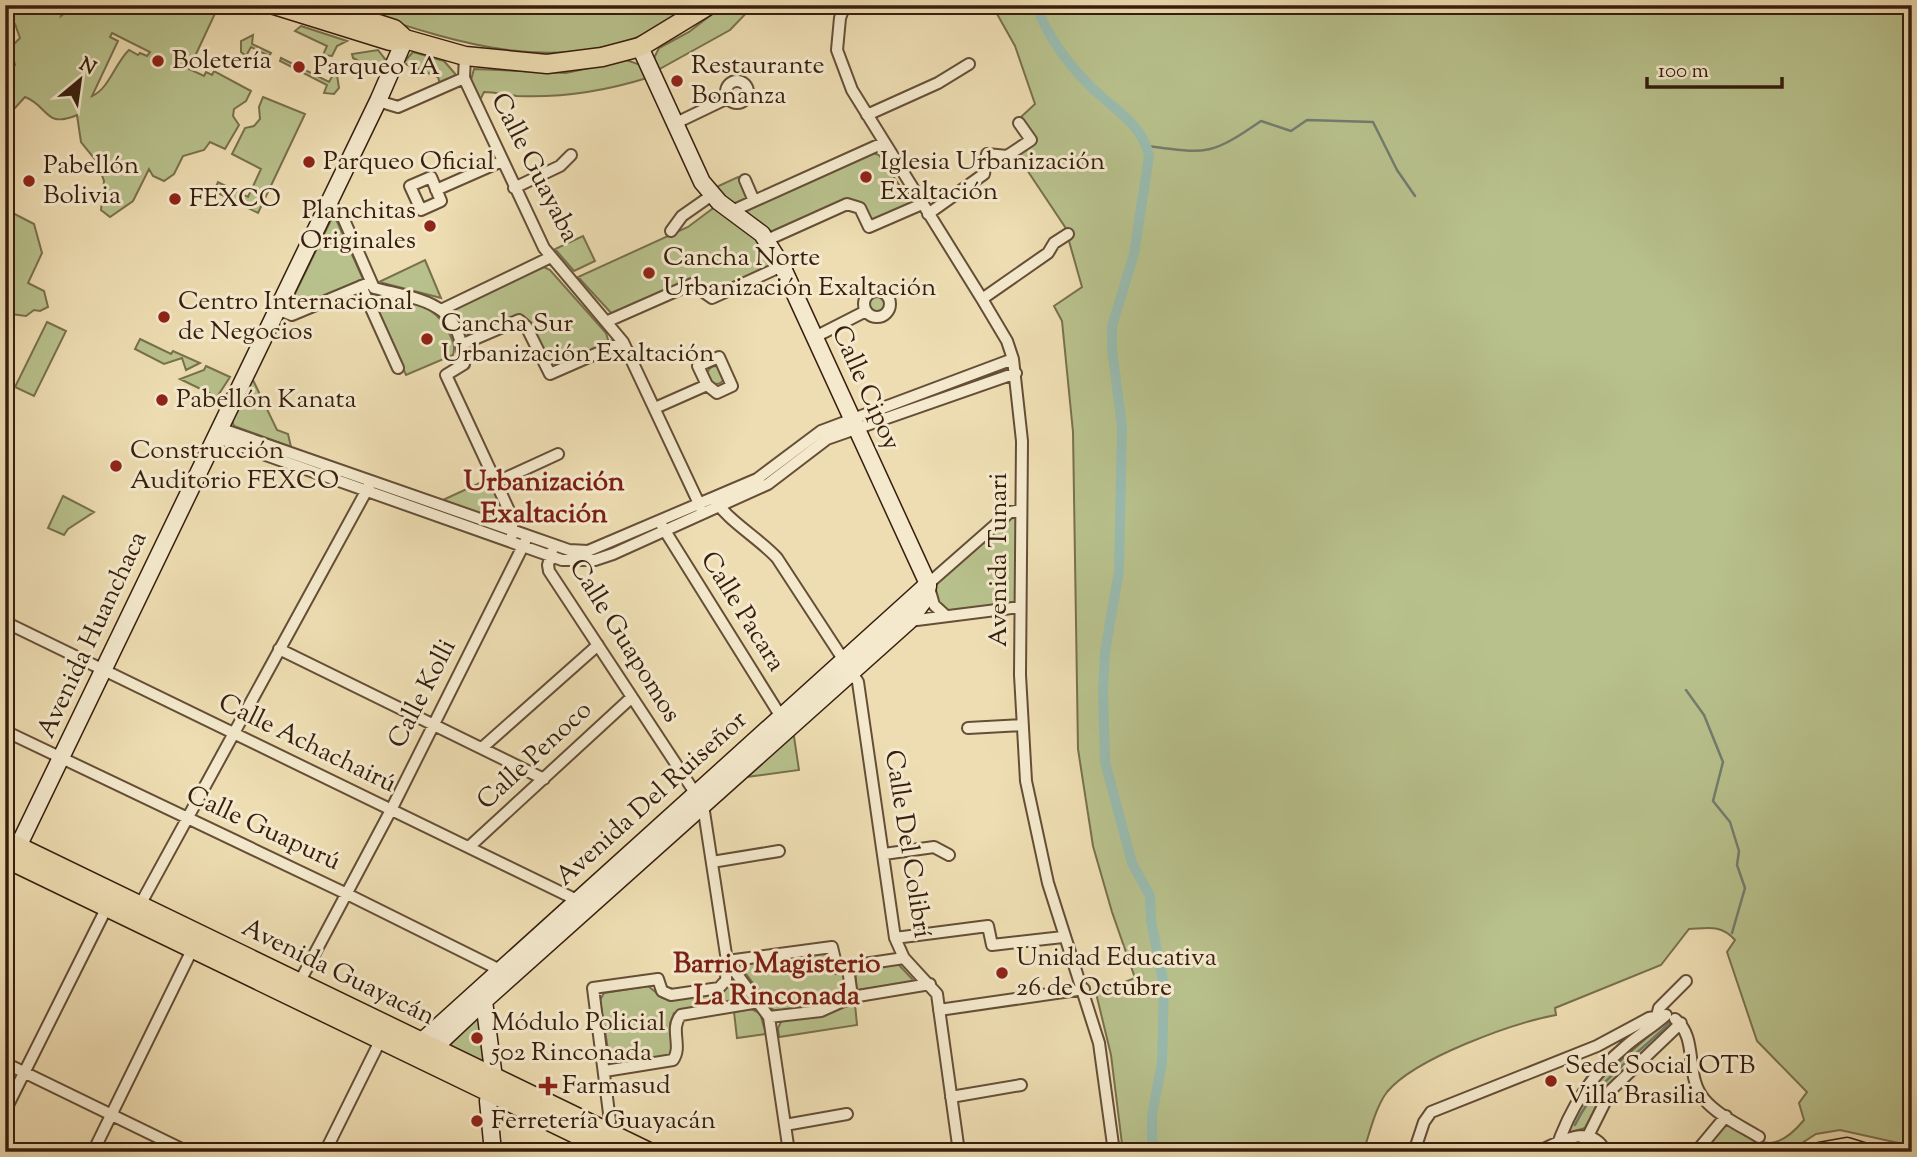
<svg xmlns="http://www.w3.org/2000/svg" width="1917" height="1157" font-family="'Sorts Mill Goudy',serif">
	<rect width="100%" height="100%" fill="#eeddb2"/>
	<filter id="stains"><feTurbulence type="fractalNoise" baseFrequency=".00286" numOctaves="4"/><feColorMatrix values="0 0 0 0 .2 0 0 0 0 .09 0 0 0 0 .02 0 0 0 .5 -.17"/></filter>
	<radialGradient id="worn" r=".72"><stop offset=".6" stop-color="#630" stop-opacity="0"/><stop offset="1" stop-color="#630" stop-opacity=".3"/></radialGradient>
	<path fill="#b8c18c" stroke="#78704d" stroke-width="2" fill-rule="evenodd" d="M5,5h47l10,7 -1,4 14,-11h144l-30,64 15,7 2,-4 6,3 2,-4 37,20 -5,10 -12,8 -1,7 6,9 -14,24 -15,-7 -6,8 -21,6 -9,18 -10,7 -11,-5 -4,-7 -16,32 -23,16 -9,-7 3,-29 -7,-19 -16,-20 -4,-27c-33,14 -28,-9 -52,-18l-11,12h-9v-37l10,-7 -2,-8 -8,-5 6,-2v-3l9,-9 -5,-14 -10,-3zM112,33l38,19 -3,4 -7,-3 -2,2 -9,-5c-14,13 -20,39 -37,46l26,-55 -8,-4z
		M340,5h355c-17,10 -34,23 -52,30 -102,42 -203,1 -303,-30z
		M724,5h30l-24,25 -74,41 -2,-13 5,-10 30,-16z
		M992,5h920v1141l-72,-16 -24,4 -28,18h-86l26,-30c32,22 46,34 76,-2l-5,-17 8,-11 -50,-51 -30,-89 8,-12c-14,-16 -27,-12 -46,-11l-28,36 -106,43 1,7c-43,8 -141,43 -169,77 -12,16 -17,41 -24,60h-240l-12,-97 -15,-62 39,-15 -23,-66 -19,-66 -15,-97 -5,-317 -11,-111 -8,-15 28,-19 -17,-60 -48,-72 18,-13 -15,-24 15,-14 -20,-58z
		M301,26l46,15 -10,5 -5,10 -9,-1 4,-9 -32,-15z
		M253,35l-1,9 19,9 -2,3 -18,-9 -5,9 -5,-4v-11z
		M378,50l7,9 -6,13 -26,-14 -1,-4z
		M413,52l31,9 14,16 -18,7 -2,-7 -35,-14z
		M281,58l48,24 5,-9 3,2 2,13 -5,6 -10,-1 3,-8 -47,-24z
		M626,60l15,5 6,13c-42,13 -85,20 -130,18 -11,-1 -22,-4 -33,-4l-5,10 -8,-22 3,-11 92,4z
		M263,97l42,17 -47,99 -44,-22 4,-9 30,15 13,-28 -29,-15 13,-26 9,-2 6,-7 -1,-12z
		M873,153l6,2 33,49 -41,18 -10,-18 -11,-4 -82,35 -24,-23z
		M738,177l10,20 -14,9 -22,-17z
		M716,206l40,29 19,29 -60,26 -20,-10 -82,35 -35,-38 110,-50z
		M5,209l29,15 8,29 -14,30 16,8 4,16 -8,4 -6,-1 -8,6 -15,-2 -6,-10z
		M335,217l28,62 -72,33 -4,-2 44,-90z
		M583,236l12,25 -21,10 -19,-22z
		M425,260l16,38 -62,-16z
		M544,267l6,3 56,63 3,10 -53,23 -6,-2 -27,-48 -51,20 -9,-4 -11,-23z
		M376,294c29,7 56,7 71,35 5,10 9,16 6,26l-47,20 -34,-77z
		M869 304a8 8 0 1 1 16 0a8 8 0 1 1-16 0Z
		M47,322l19,9 -32,65 -19,-9z
		M140,339l31,15 2,-3 27,12 -14,7 -4,-12 -18,6 -29,-15z
		M206,366l24,11 -13,20 -37,-18 24,-9z
		M1010,366l1,2 -152,55 -1,-3z
		M707 375a9 9 0 1 1 18 0a9 9 0 1 1-18 0Z
		M252,378l25,52 11,4 3,13 -57,-21 -2,-5z
		M488,476l18,39 -6,6 -57,-21 39,-18z
		M63,496l31,16 -26,17 -4,6 -16,-7z
		M1012,516l5,3 -2,82 -3,3 -60,8c-15,-5 -20,-18 -15,-33z
		M793,730l6,40 -60,8z
		M828,952l15,20 4,18c-14,18 -51,24 -73,21l-31,-41 4,-8z
		M898,964l17,18 -58,8 -2,-19z
		M736,980l12,14 -2,5 -72,14 -4,11 2,32 -58,8 -4,-2 -10,-62 4,-7 44,-7 15,12 10,2 50,-10 8,-9z
		M855,1004l2,21 -78,12 -1,-9 4,-8 38,-6z
		M751,1009l9,4 6,21 -29,4 -3,-26z
		M478,1012l6,51 -32,-14 -3,-9z
		M1667,1020l4,5 -65,62 -21,41 -17,5 11,-25 24,-32z"/>
	<g fill="none" stroke-linecap="round" stroke-linejoin="round">
		<path stroke="#727c6f" stroke-width="2.5" d="M1147,146c60,8 63,10 114,-25l30,10 16,-11 66,2 24,48 18,26
			M1686,690l18,25 19,47 -10,39 17,21 9,29 -2,14 8,23 -13,45
			M1575,1125c21,-45 61,-68 94,-102
			M1566,1152l2,-4"/>
		<path stroke="#99bbaf" stroke-width="10" d="M1036,5c11,30 32,59 55,82 22,22 51,36 58,69l-15,98 -22,72v24l10,76 -3,145 -14,81 -2,39 2,71 27,101 18,33 1,25 13,64 -2,78 -10,52v25l5,12"/>
		<defs>
			<path id="street" d="M845,5l-5,13 -3,32 15,40 130,209 25,42 6,18 9,82 -2,234 6,106 22,102 51,160 15,109
				M465,56l-1,22 80,170 79,94 79,168
				M726 92a11 11 0 1 1 22 0a11 11 0 1 1-22 0Z
				M378,101l20,6 66,-29
				M867,115l71,-32 31,-19
				M676,123l52,-25
				M431,177l10,24 -20,9 -11,-24z
				M745,180l9,21
				M514,188l46,-22 11,-11
				M436,190l66,-29
				M328,204l13,9 33,75c51,13 86,13 90,76l-18,11 66,142v18
				M732,211l151,-68
				M928,214l56,-40 3,-20 20,2 24,-16 -12,-17
				M671,231l11,-15 30,-21
				M767,240l80,-36 13,4 9,19 53,-23
				M361,286l37,82
				M864 304a13 13 0 1 1 26 0a13 13 0 1 1-26 0Z
				M982,299l66,-46 6,-10 14,-9
				M277,309l15,6 79,-33
				M443,309l108,-52
				M608,321l84,-37 20,14 70,-32
				M815,337l51,-26
				M463,344l56,-24 7,6 24,48 73,-32
				M719,357l13,29 -15,7 -10,-8 -9,-19z
				M655,408l52,-23
				M219,428l350,122 19,1 169,-72 64,-48 192,-72
				M215,437l347,123h33l18,-6 155,-70 59,-45 189,-66
				M497,482l61,-28
				M715,499c10,20 45,40 62,59l81,124 37,256 9,20 33,36 22,158
				M662,526l121,194
				M552,551l-4,14 1,6 154,234 24,156 42,56 20,135
				M946,616l-12,-11 -6,-21 82,-72 11,-2
				M909,621l111,-14
				M5,622l576,280
				M279,649l265,130
				M968,728l54,-3
				M5,731l342,163 153,76
				M483,747l115,-102
				M469,847l163,-150
				M884,854l50,-7 15,8
				M712,862l67,-11
				M140,905l229,-419
				M895,938l93,-12 4,19 71,-8
				M727,961l105,-14 5,21 67,-10
				M848,968l4,29
				M299,983l92,-173 134,-268
				M939,1010l145,-21
				M1657,1016l2,-8 27,-27
				M769,1017l52,-6 31,-14 78,-13
				M1675,1019c24,19 9,56 29,80 13,16 37,27 55,38
				M5,1063l183,89
				M605,1071l68,-11c10,-14 -4,-31 8,-45l78,-13
				M951,1097l70,-12
				M5,1111l102,-204
				M785,1125l62,-11
				M606,1131l4,-10 -17,-133 65,-9 4,12 9,4 48,-7 7,-8 1,-19
				M93,1152l100,-204
				M325,1152l56,-113
				M1414,1152l10,-30 7,-10 166,-66 52,-28 17,-3
				M1537,1152c23,-10 54,-30 69,0
				M1555,1152c15,-45 36,-77 72,-107 13,-11 27,-19 39,-30
				M1580,1152l31,-62 70,-67
				M1696,1152l30,-36"/>
			<path id="secondary" d="M640,47l62,135 17,20 43,32 20,32 146,318
				M13,857l365,-756 27,-62
				M484,1001l10,77 -6,23 5,51
				M417,1052l4,-10 507,-458
				M429,1059l5,-11 50,-47 425,-380 16,-22 3,-13"/>
			<path id="primary" d="M274,5l116,36 15,-2
				M319,5l75,24 11,10 60,17 82,8 55,-7 38,-10 69,-42
				M5,840l644,312
				M5,858l608,294
				M1819,1152l28,-5 16,5"/>
		</defs>
		<use href="#street" stroke="#654e37" stroke-width="14"/>
		<use href="#secondary" stroke="#371e0e" stroke-width="19"/>
		<use href="#primary" stroke="#371e0e" stroke-width="21"/>
		<use href="#street" stroke="#f4e9cd" stroke-width="10"/>
		<use href="#secondary" stroke="#f4e9cd" stroke-width="16"/>
		<use href="#primary" stroke="#eeddb2" stroke-width="18"/>
	</g>
	<g fill="#8f2418" stroke="#f4e9cd" stroke-width="2.5">
		<circle cx="158" cy="61" r="7"/>
		<circle cx="299" cy="67" r="7"/>
		<circle cx="677" cy="81" r="7"/>
		<circle cx="309" cy="162" r="7"/>
		<circle cx="866" cy="177" r="7"/>
		<circle cx="29" cy="181" r="7"/>
		<circle cx="175" cy="199" r="7"/>
		<circle cx="430" cy="226" r="7"/>
		<circle cx="649" cy="273" r="7"/>
		<circle cx="164" cy="317" r="7"/>
		<circle cx="427" cy="339" r="7"/>
		<circle cx="162" cy="400" r="7"/>
		<circle cx="116" cy="466" r="7"/>
		<circle cx="1002" cy="973" r="7"/>
		<circle cx="477" cy="1038" r="7"/>
		<circle cx="1551" cy="1081" r="7"/>
		<path d="M544.5 1075.5h7v7h7v7h-7v7h-7v-7h-7v-7h7z"/>
		<circle cx="477" cy="1121" r="7"/>
	</g>
	<g text-anchor="middle" dominant-baseline="central" stroke-width="6" stroke-linejoin="round" paint-order="stroke">
		<g font-size="26" fill="#371e0e" stroke="#f4e9cd" text-anchor="start">
			<text x="172" y="61">Boletería</text>
			<text x="691" y="66">Restaurante<tspan x="691" dy="30">Bonanza</tspan></text>
			<text x="313" y="67">Parqueo 1A</text>
			<text x="323" y="162">Parqueo Oficial</text>
			<text x="880" y="162">Iglesia Urbanización<tspan x="880" dy="30">Exaltación</tspan></text>
			<text x="43" y="166">Pabellón<tspan x="43" dy="30">Bolivia</tspan></text>
			<text x="189" y="199">FEXCO</text>
			<text x="416" y="211" text-anchor="end">Planchitas<tspan x="416" dy="30">Originales</tspan></text>
			<text x="663" y="258">Cancha Norte<tspan x="663" dy="30">Urbanización Exaltación</tspan></text>
			<text x="178" y="302">Centro Internacional<tspan x="178" dy="30">de Negocios</tspan></text>
			<text x="441" y="324">Cancha Sur<tspan x="441" dy="30">Urbanización Exaltación</tspan></text>
			<text x="176" y="400">Pabellón Kanata</text>
			<text x="130" y="451">Construcción<tspan x="130" dy="30">Auditorio FEXCO</tspan></text>
			<text x="1016" y="958">Unidad Educativa<tspan x="1016" dy="30">26 de Octubre</tspan></text>
			<text x="491" y="1023">Módulo Policial<tspan x="491" dy="30">502 Rinconada</tspan></text>
			<text x="1565" y="1066">Sede Social OTB<tspan x="1565" dy="30">Villa Brasilia</tspan></text>
			<text x="562" y="1086">Farmasud</text>
			<text x="491" y="1121">Ferretería Guayacán</text>
		</g>
		<g font-size="26" fill="#371e0e" stroke="#f4e9cd">
			<text transform="translate(534 168) rotate(63)">Calle Guayaba</text>
			<text transform="translate(865 388) rotate(66)">Calle Cipoy</text>
			<text transform="translate(999 560) rotate(-90)">Avenida Tunari</text>
			<text transform="translate(742 612) rotate(58)">Calle Pacara</text>
			<text transform="translate(93 635) rotate(-65)">Avenida Huanchaca</text>
			<text transform="translate(624 641) rotate(58)">Calle Guapomos</text>
			<text transform="translate(423 694) rotate(-63)">Calle Kolli</text>
			<text transform="translate(307 744) rotate(26)">Calle Achachairú</text>
			<text transform="translate(535 756) rotate(-43)">Calle Penoco</text>
			<text transform="translate(652 799) rotate(-42)">Avenida Del Ruiseñor</text>
			<text transform="translate(263 829) rotate(25)">Calle Guapurú</text>
			<text transform="translate(907 844) rotate(81)">Calle Del Colibrí</text>
			<text transform="translate(338 973) rotate(26)">Avenida Guayacán</text>
		</g>
		<g font-size="28" font-weight="bold" fill="#7a1f14" stroke="#f4e9cd">
			<text x="544" y="483">Urbanización<tspan x="544" dy="32">Exaltación</tspan></text>
			<text x="777" y="965">Barrio Magisterio<tspan x="777" dy="32">La Rinconada</tspan></text>
		</g>
	</g>
	<rect width="1917" height="1157" fill="none" stroke="#eeddb2" stroke-width="28"/>
	<rect x="7" y="7" width="1903" height="1143" fill="none" stroke="#371e0e" stroke-width="3.5"/>
	<rect x="14" y="14" width="1889" height="1129" fill="none" stroke="#371e0e" stroke-width="2"/>
	<g transform="translate(80 80) rotate(29)" stroke="#f4e9cd" stroke-width="5" paint-order="stroke">
	<path d="M0-5L12 26L0 18L-12 26Z" fill="#371e0e"/>
	<text y="-10" font-size="19" font-weight="bold" text-anchor="middle" fill="#371e0e">N</text>
	</g>
	<path d="M1647 77v10h135v-10" fill="none" stroke="#371e0e" stroke-width="3.5"/>
	<text x="1658" y="77" font-size="21" fill="#371e0e" stroke="#f4e9cd" stroke-width="5" paint-order="stroke">100 m</text>
	<rect width="100%" height="100%" filter="url(#stains)"/>
	<rect width="100%" height="100%" fill="url(#worn)"/>
</svg>
